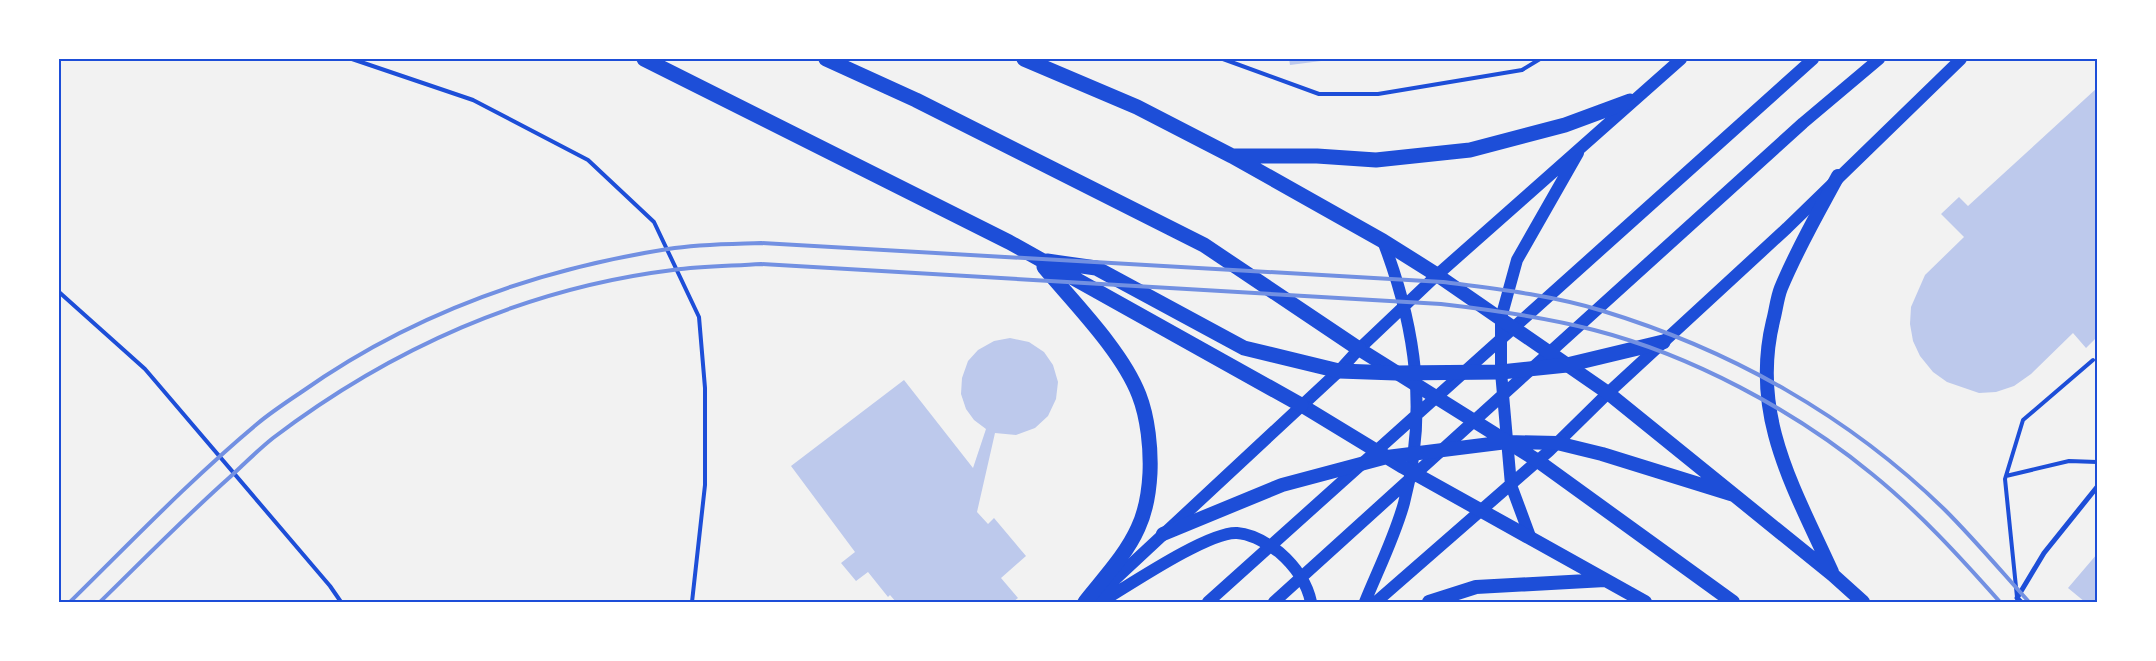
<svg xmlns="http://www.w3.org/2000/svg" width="2156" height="661" font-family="'Fira Sans',sans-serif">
	<rect width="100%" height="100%" fill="#f2f2f2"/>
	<path fill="#bdc9ec" d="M1289,59h31l1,2 -31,4z
		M2097,88v249l-11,11 -13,-15 -42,41 -17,12 -18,6 -17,1 -32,-11 -14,-10 -13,-16 -7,-15 -3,-17 1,-17 14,-32 39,-38 -23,-23 18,-17 9,9z
		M1010,338l19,4 15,10 9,13 5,17 -2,17 -8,17 -13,12 -19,7 -21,-2 -18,79 11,12 6,-6 32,38 -25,22 17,20 -5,4h-117l-6,-7 -2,2 -20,-25 -12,9 -15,-18 14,-11 -64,-86 113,-86 69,88 13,-39 -12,-9 -8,-11 -5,-15 1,-16 6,-17 10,-11 16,-9z
		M2097,554v48h-12l-17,-14z"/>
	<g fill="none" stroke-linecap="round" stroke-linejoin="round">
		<path stroke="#1d4ed8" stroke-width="4" d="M352,59l121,41 115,60 66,62 45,95 6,71v97l-13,117
			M1223,59l96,35h59l144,-24 18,-11
			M59,292l86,77 185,217 11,16
			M2006,476l63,-15 28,1
			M2017,597l-12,-118 18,-59 70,-60"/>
		<path stroke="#1d4ed8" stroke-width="5" d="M2021,602l-4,-4 27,-45 53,-66"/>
		<path stroke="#1d4ed8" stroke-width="12" d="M1531,539l-20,-54 -10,-113v-54l16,-58 61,-107
			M1096,597l243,-226 20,-22 78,-74 244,-216
			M1101,602c27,-16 108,-71 136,-69 15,1 30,10 42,19 15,13 28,31 32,50
			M1208,602l605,-543
			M1274,602l529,-479 76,-64
			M1365,602c13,-32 30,-66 39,-99 24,-91 12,-176 -21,-262
			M1376,602l173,-151 59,-58 179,-165 174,-169"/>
		<path stroke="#1d4ed8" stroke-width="14" d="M1437,275l171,118 225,182 30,27
			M1359,349l179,112 195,141
			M1301,405l102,62 242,135
			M1163,534l119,-49 105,-28 120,-15 50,1 45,11 132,41
			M1832,572c-38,-84 -82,-156 -59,-251 3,-11 4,-23 8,-33 16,-39 37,-75 57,-112
			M1429,602l47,-15 129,-7"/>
		<path stroke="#1d4ed8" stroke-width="15" d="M644,59l365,183 292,163
			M826,59l90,41 288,145 155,104
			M1024,59l113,48 95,49 151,85 54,34
			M1233,156h84l59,4 94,-10 95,-25 65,-24
			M1047,261l49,7 148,80 95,23 57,2 105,-1 66,-7 96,-23
			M1044,267c30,36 78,84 95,128 9,23 12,54 11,78 -1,19 -4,38 -12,55 -12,27 -35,51 -53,74"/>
		<path stroke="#7290e2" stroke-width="4" d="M70,602c61,-60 121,-123 187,-178 13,-11 28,-21 43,-31 111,-79 234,-123 368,-144 30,-5 62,-5 93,-6l682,39c54,7 108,13 160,29 128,39 246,105 342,199 29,29 56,61 84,92
			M100,602c43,-42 85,-85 130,-125 14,-13 28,-27 43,-39 117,-89 253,-150 400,-168 29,-4 59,-4 88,-6l680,40c52,6 103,13 153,26 97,25 200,80 278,144 47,38 88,83 128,128"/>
	</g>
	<rect width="2156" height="661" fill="none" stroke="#ffffff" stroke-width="120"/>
	<rect x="60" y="60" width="2036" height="541" fill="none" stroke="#1d4ed8" stroke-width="2"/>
</svg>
